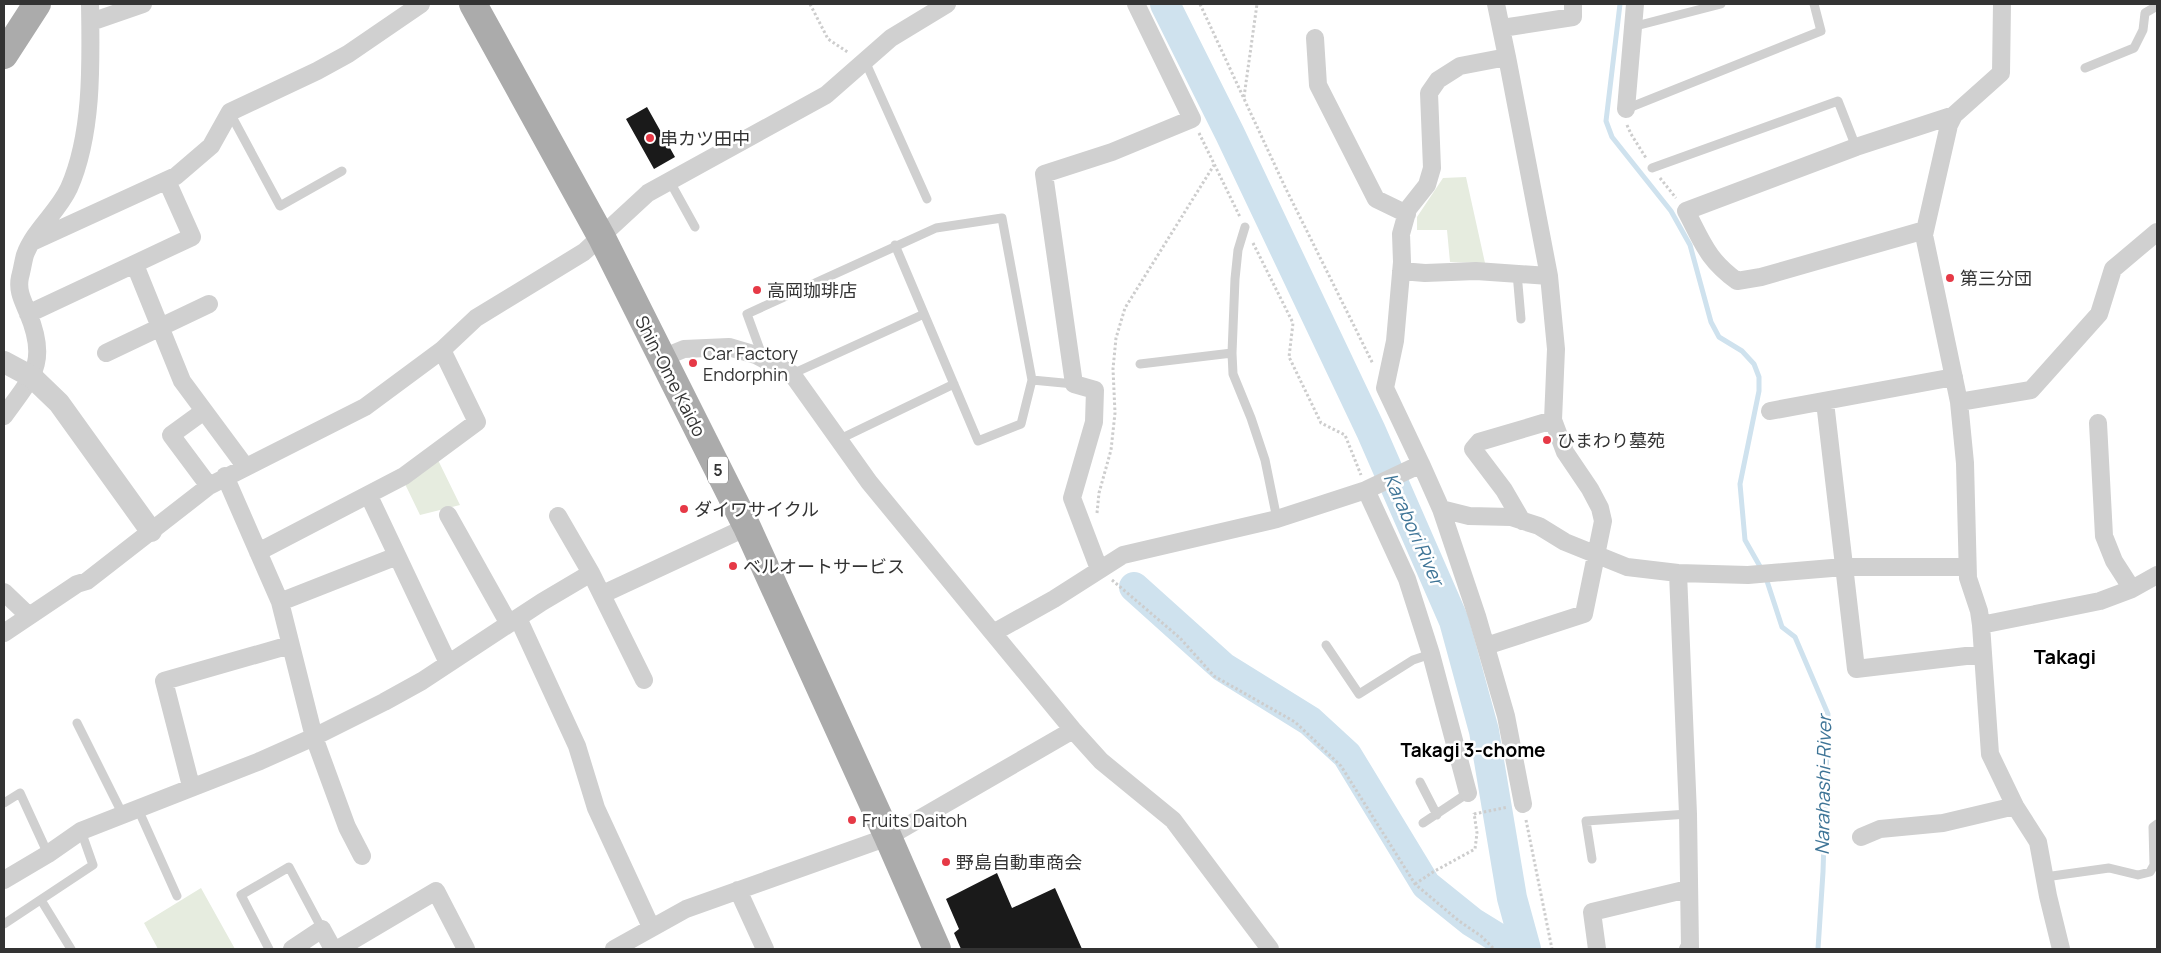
<svg xmlns="http://www.w3.org/2000/svg" width="2161" height="953" font-family="Manrope,'Noto Sans JP',sans-serif">
	<rect width="100%" height="100%" fill="#fff"/>
	<path fill="#e6ecdf" d="M1466,177l19,86 -35,-1 -3,-32h-30v-13l26,-39z
		M438,460l22,45 -40,10 -15,-31z
		M201,888l34,61h-77l-14,-26z"/>
	<g fill="none" stroke-linecap="round" stroke-linejoin="round">
		<path stroke="#cfe2ee" stroke-width="5" d="M1620,4l-14,117 6,16 59,74 19,34 21,77 8,15 23,14 12,13 5,13v14l-19,93 5,56 17,30
			M1766,578l16,49 13,10 33,77 -5,158 -5,77"/>
		<path stroke="#cfe2ee" stroke-width="30" d="M1165,4l65,130 141,297 83,190 30,110 28,167 14,51
			M1134,587l89,80 87,54 37,34 79,130 46,37 34,21 5,6"/>
	</g>
	<path fill="#1a1a1a" d="M647,107l28,50 -21,12 -28,-50z
		M997,873l15,35 43,-20 27,61h-121l-7,-16 5,-4 -13,-30z"/>
	<g fill="none" stroke-linecap="round" stroke-linejoin="round">
		<path stroke="#cdcdcd" stroke-width="3" stroke-dasharray="2.5 2.5" stroke-linecap="butt" d="M810,4l18,35 21,14
			M1200,4l85,183 88,177
			M1244,97l13,-93
			M1627,125l4,9 15,24
			M1199,133l41,84
			M1660,178l16,20
			M1253,243l40,80 -4,34 32,66 24,12 16,40
			M1097,513l2,-20 12,-43 4,-37 -2,-44 3,-31 9,-30 89,-143
			M1112,580l68,58 34,38 81,46 16,15 30,29 74,118 44,37 22,15 13,13
			M1474,814l34,-7
			M1526,820l26,129
			M1415,884l18,-12 42,-23 2,-16 -3,-20"/>
		<path stroke="#d0d0d0" stroke-width="9" d="M1632,27l89,-23
			M865,61l62,138
			M2085,68l49,-20 9,-18 2,-17 12,-7
			M1626,109l195,-78 -7,-27
			M230,113l50,93 62,-35
			M1652,168l186,-67 18,46
			M669,180l26,47
			M1245,227l-7,23 -3,29 -3,74 1,21 18,44 14,42 12,59
			M895,245l83,196 43,-17 11,-44 42,4
			M1517,273l4,46
			M763,358l-16,-44 189,-86 66,-10 30,162
			M1140,364l92,-11
			M792,374l132,-60
			M840,439l114,-55
			M1326,645l33,49 54,-34 18,-6
			M77,723l46,92
			M1420,782l17,33
			M4,803l16,-10 28,61
			M138,809l39,87
			M1423,823l45,-30
			M1592,859l-6,-38 102,-7
			M2045,877l64,-9 29,7 12,-3 4,-7 -1,-38 4,-3
			M41,900l30,49
			M4,924l89,-59 -12,-34
			M269,949l-28,-54 48,-28 33,62"/>
		<path stroke="#d0d0d0" stroke-width="18" d="M2002,4l-1,69 -47,42 -5,10 -25,110 35,167 6,61 3,115 11,33 2,14 9,129 25,52 23,36 10,54 13,53
			M91,22l52,-18
			M1502,28l71,-11v-13
			M1315,38l3,47 58,114 31,15
			M1626,109l9,-105
			M1925,230l-164,47 -24,4c-30,-22 -34,-38 -51,-70l170,-64 98,-32
			M34,241l142,-65 35,-30 19,-34 87,-41 31,-17 73,-50
			M135,265l47,116 63,85
			M1401,271l24,2 51,-2 73,5
			M28,314l164,-77 -25,-56
			M106,353l103,-49
			M662,358l22,-9 45,-2 27,8 36,19 77,108 124,151
			M1825,402l31,267 127,-15
			M1959,402l72,-12 68,-76 14,-45 44,-37
			M204,411l-33,24 38,51
			M1770,411l184,-34
			M4,416c28,-39 45,-53 24,-103 -5,-12 -11,-22 -8,-36 2,-7 3,-15 5,-22 9,-25 33,-43 44,-67 24,-54 22,-126 21,-184
			M2098,423l6,113 10,25 18,28
			M1421,464l20,45 36,107 29,100 17,88
			M225,476l55,126 34,135 33,90 15,29
			M1366,490l41,89 24,75 37,139
			M369,496l79,167
			M1441,509l28,7 42,1 28,9 26,16 62,25 51,6 70,2 96,-8h123
			M448,515l61,109
			M558,516l33,57
			M1522,521l-18,-31 -31,-41 6,-7 74,-22
			M258,552l146,-76 73,-54 -35,-72
			M1099,569l-27,-71 22,-76 1,-32 -21,-6 -30,-210 68,-22 80,-33 -56,-115
			M1678,573l10,241 2,134 -2,1
			M4,592l24,23
			M603,594l144,-67
			M280,602l117,-46
			M518,618l59,128 19,62 55,119
			M1981,625l119,-24 32,-12 25,-14
			M4,633l73,-49 10,-3 122,-95 156,-79 77,-57 34,-32 108,-66 64,-59 178,-98 65,-57 56,-34
			M1486,646l98,-32 19,-93 -3,-13 -10,-19 -25,-37 -12,-32 3,-71 -7,-73 -42,-219
			M191,786l-27,-105 126,-36
			M1861,837l19,-8 63,-6 72,-17
			M4,880l44,-26 33,-23 179,-70 54,-24 70,-35 38,-21 120,-79 49,-29 53,107
			M738,890l27,59
			M292,949l30,-20 11,20
			M338,949l98,-58 30,58
			M614,949l72,-40 202,-72 185,-107
			M1270,949l-97,-129 -72,-59 -28,-31 -80,-97 61,-34 69,-44 154,-36 89,-29 55,-26 -36,-76 10,-47 7,-79 -1,-28 7,-25 19,-24 5,-17 -3,-75 9,-13 22,-14 47,-9 -11,-53
			M1597,949l-5,-37 96,-23"/>
		<path stroke="#d0d0d0" stroke-width="22" d="M4,362l28,15 27,26 92,128"/>
		<path stroke="#ababab" stroke-width="28" d="M473,4l129,234 145,289 141,310 49,112
			M4,55l33,-51"/>
	</g>
	<g fill="#e63946" stroke="#fff" stroke-width="2">
		<circle cx="650" cy="138" r="5"/>
		<circle cx="1950" cy="278" r="5"/>
		<circle cx="757" cy="290" r="5"/>
		<circle cx="693" cy="363" r="5"/>
		<circle cx="1547" cy="440" r="5"/>
		<circle cx="684" cy="509" r="5"/>
		<circle cx="733" cy="566" r="5"/>
		<circle cx="852" cy="820" r="5"/>
		<circle cx="946" cy="862" r="5"/>
	</g>
	<g text-anchor="middle" dominant-baseline="central" stroke-width="5" stroke-linejoin="round" paint-order="stroke">
		<rect fill="#fff" stroke="#707070" stroke-width="1" x="708" y="456.5" width="20" height="27" rx="4"/>
		<g font-size="16" font-weight="bold" fill="#333">
			<text x="718" y="470">5</text>
		</g>
		<g font-size="18" fill="#333" stroke="#fff" text-anchor="start">
			<text x="660" y="138">串カツ田中</text>
			<text x="1960" y="278">第三分団</text>
			<text x="767" y="290">高岡珈琲店</text>
			<text x="703" y="353">Car Factory<tspan x="703" dy="21">Endorphin</tspan></text>
			<text x="1557" y="440">ひまわり墓苑</text>
			<text x="694" y="509">ダイワサイクル</text>
			<text x="743" y="566">ベルオートサービス</text>
			<text x="862" y="820">Fruits Daitoh</text>
			<text x="956" y="862">野島自動車商会</text>
		</g>
		<g font-size="18" fill="#333" stroke="#fff">
			<text transform="translate(671 376) rotate(63)">Shin-Ome Kaido</text>
		</g>
		<g font-size="19" font-style="italic" fill="#3f7597" stroke="#fff">
			<text transform="translate(1414 529) rotate(66)">Karabori River</text>
			<text transform="translate(1823 785) rotate(-89)">Narahashi-River</text>
		</g>
		<g font-size="19" font-weight="bold" fill="#000" stroke="#fff">
			<text x="1473" y="750">Takagi 3-chome</text>
		</g>
		<g font-size="20" font-weight="bold" fill="#000" stroke="#fff">
			<text x="2065" y="656">Takagi</text>
		</g>
	</g>
	<rect width="2161" height="953" fill="none" stroke="#333333" stroke-width="10"/>
</svg>
